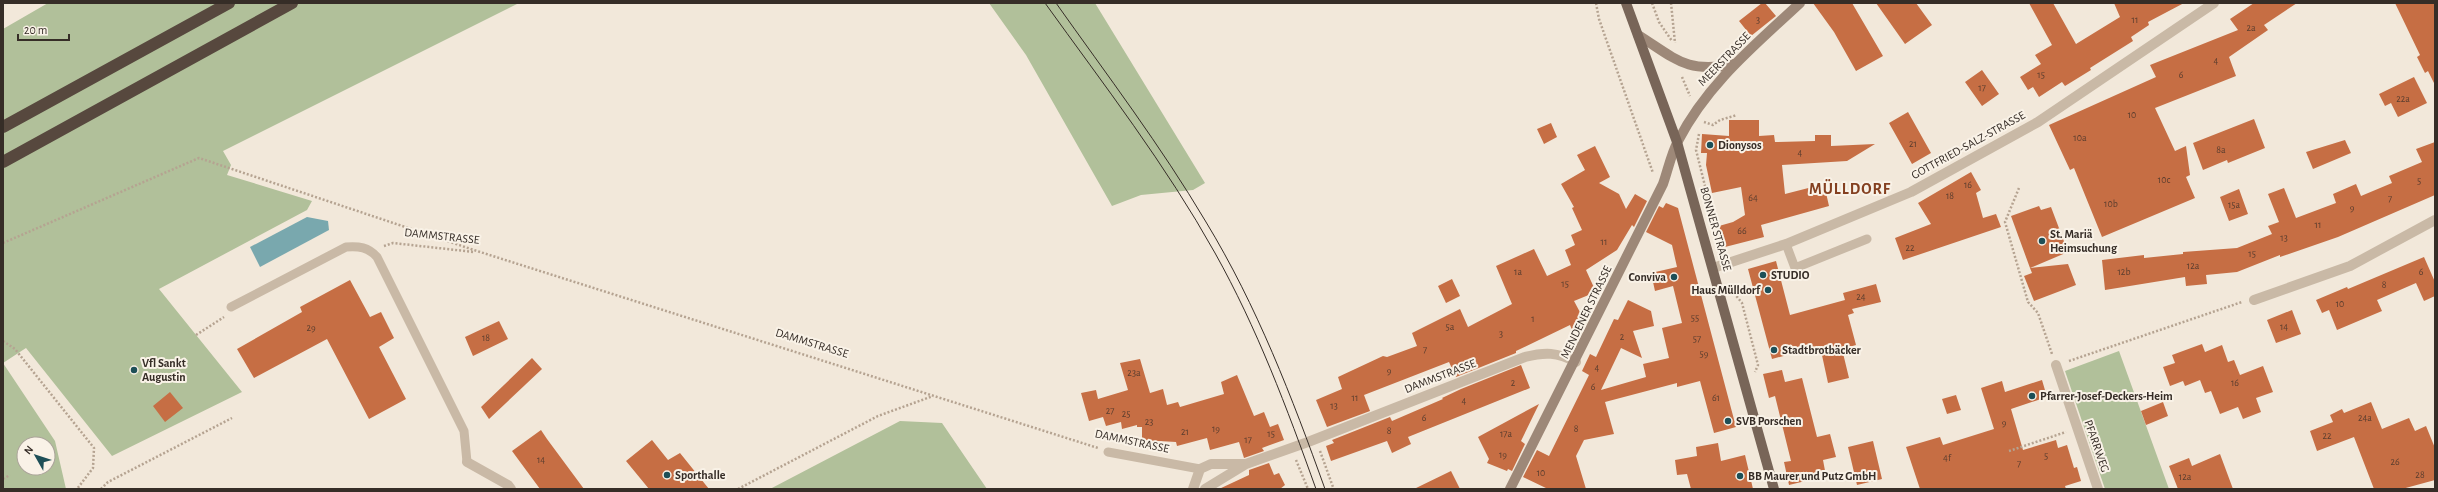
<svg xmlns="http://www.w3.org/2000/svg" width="2438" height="492" font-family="'Alegreya Sans',sans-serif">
	<rect width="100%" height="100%" fill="#f2e8da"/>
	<path fill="#b1c09a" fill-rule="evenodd" d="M48,3h471l-296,148 8,14 -4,10 85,26 -5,9 -148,79 83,103 -130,64 -86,-108 -23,15 52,78 11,48h-63v-460zM24,444h24v24h-24z
		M989,3h106l110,180 -12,7 -52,5 -29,11 -86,-151z
		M2119,351l50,138h-64l-40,-118z
		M900,421l42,2 45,66h-217z"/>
	<path fill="#79a8ae" d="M307,217l21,4 1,9 -69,37 -10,-20z"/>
	<path fill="#c66e44" d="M1762,3h3l11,13 -25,20 -12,-15z
		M1813,3h39l31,53 -27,15 -22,-39z
		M1876,3h40l16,22 -27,19z
		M2029,3h24l23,41 44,-27 -6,-14h70l-36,19 1,3 -18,12 2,4 -43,27 1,2 -26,16 -3,-4 -23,15 -6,-10 -5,3 -8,-13 21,-13 -6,-9 17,-10z
		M2254,3h43l-33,22 4,5 -39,27 7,19 -81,32 20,43 11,-5 4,29 -4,2 9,21 -93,39 -28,-69 -4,2 -21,-45 107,-48 -6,-12 88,-35 -8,-11z
		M2395,3h40v82l-7,-14 -3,2 -8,-16 3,-2z
		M1982,70l17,24 -17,12 -17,-24z
		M2414,77l13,26 -29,14 -7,-14 -6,3 -6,-12z
		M1908,112l23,41 -19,11 -23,-41z
		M2254,119l11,29 -37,15 -1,-3 -24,10 -10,-27z
		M1729,120h30v16l15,-1 1,7 40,-1v-6h16v11l44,-2 -28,17 -65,4 3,29 39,-10 5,22 -68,19 3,12 -39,10 -6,-21 14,-4 12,-7 -4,-28 -29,6 -6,-28 1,-12h-6l1,-19 27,2z
		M1551,123l6,14 -13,7 -7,-15z
		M2345,140l6,13 -38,16 -7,-17z
		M2435,142v53l-97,42 -58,20v-2l-43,17 -31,3 1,9 -21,2 -1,-9 -80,13 -3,-30 42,-5v3l39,-4v-2l54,-4 35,-14 -4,-8 11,-4 -11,-28 16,-6 12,30 40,-15 -3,-9 23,-10 5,12 31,-13 -3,-7 33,-14 -6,-13z
		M1595,146l15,31 -11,6 20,11 7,15 9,-15 12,7 -13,26 -2,-2 -15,25 -31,20 10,22 -22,9 8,15 -7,21 -5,-12 -54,26v2l-60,24 -7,-15 -85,33 6,16 -43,16 -11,-27 26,-11 -4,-12 45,-21 4,1 30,-11 -5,-13 48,-24 8,18 44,-23 -16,-38 38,-17 13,27 24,-11 -6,-15 10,-5 -4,-10 11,-5 -10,-22 2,-1 -13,-23 24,-14 -8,-15z
		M1971,172l10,18 -5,3 7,25 13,-4 5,13 -98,33 -8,-22 36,-14 -13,-21z
		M2239,189l9,25 -19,7 -9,-24z
		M1666,203l12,5 58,219 -22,6 -14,-52 -23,6v-4l-72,19 9,32 -30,6 -8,16 10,33h-38l-25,-12 14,-27 12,6 40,-81 -7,-4 8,-17 6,3 18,-38 4,1 10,-20 23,11 3,15 -21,5 9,27 -21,-10 -20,42 45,-13 -3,-13 26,-6 -7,-30 20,-5 -9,-37 -18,5 -4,-18 26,-6 -5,-22 -26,-13 13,-26 4,2z
		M2039,206l2,4 10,-3 17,45 -38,16 -19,-52z
		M2424,257l11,25v14l-11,5 -8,-18 -39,17 5,11 -45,19 -8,-20 -7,3 -6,-13 31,-13 1,2z
		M1776,261l14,54 55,-15 -2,-7 33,-9 5,18 -29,7 2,4 -6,2 8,30 -14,4 7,29 -21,5 -8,-37 -48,13 -24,-90z
		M2068,264l8,21 -42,16 -10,-25 8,-3 -2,-5z
		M1452,279l8,17 -14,7 -8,-17z
		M350,280l20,37 11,-5 13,26 -15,9 27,52 -37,20 -42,-80 -73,39 -17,-29 65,-37 -2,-5z
		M2292,310l9,24 -25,9 -9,-23z
		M499,321l9,18 -35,17 -8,-19z
		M2202,344l3,8 17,-7 6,17 6,-2 6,15 23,-9 10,26 -17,6 5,14 -18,7 -5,-12 -18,7 -9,-23 -6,2 -5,-13 -15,6 -2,-5 -13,5 -7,-19 12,-4 -3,-8z
		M532,358l10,11 -53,50 -8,-12z
		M1140,359l10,34 13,-4 4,16 11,-3 2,5 44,-13 -3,-12 16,-7 17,41 10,-4 6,15 8,-3 6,16 -22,8 2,3 -20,7 -5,-16 -29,8 -3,-12 -30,8 -1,-4 -34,-2v-13h-5v-2l-15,4 -1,-7 -15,4 -3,-9 -14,4 -8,-28 15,-3 2,9 30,-9 -8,-27z
		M1521,365l9,23 -122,49 3,7 -19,9 -5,-12 -56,20 -5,-15 8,-3 -2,-3 58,-23 2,4 51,-22 -1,-1 19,-9z
		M1782,370l3,12 17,-4 15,59 13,-3 6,23 -13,3 3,16 -37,9 -5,-23 7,-1 -16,-65 -6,2 -6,-24z
		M2042,380l5,17 -36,12 12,41 33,-10 2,8 9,-3 7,23 3,-1 4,14 -16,5 1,3h-146l-14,-42 34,-10 3,8 51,-16 -13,-41 21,-7 3,11z
		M170,392l13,16 -18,14 -12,-16z
		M1956,395l5,15 -14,4 -5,-15z
		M2163,402l5,14 -22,9 -5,-14z
		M2371,402l11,27 27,-11 6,13 11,-5 9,22v32l-33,9h-28l-20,-52 -37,14 -7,-20 23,-9 -3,-7 12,-6 2,4z
		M1539,404l-18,37 4,3 -13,27 -4,-2 -1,2 -20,-8 2,-4 -11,-22z
		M541,430l6,9 37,50h-44l-28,-38z
		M652,440l16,20 12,-7 29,36h-60l-23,-28z
		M1873,441l9,38 -25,6 -9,-38z
		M1718,443l3,18 24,-6 8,34h-62l-4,-15 -10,1 -2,-15 22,-4 -1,-9z
		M2220,454l13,35h-55l-9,-23 20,-8 3,8z
		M1269,463l5,12 5,-2 6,12 -5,4h-61l30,-14v-5z
		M1451,471l9,18h-46z"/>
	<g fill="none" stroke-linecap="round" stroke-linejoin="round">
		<path stroke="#b5a391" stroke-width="2.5" stroke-dasharray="2 2" stroke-linecap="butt" d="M1596,3l3,16 54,154
			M1652,3l7,19 13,19
			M1671,3l4,40
			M1682,77l8,19
			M1704,122l9,3 7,-5 17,-5
			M1699,134l-3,16 12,48
			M2019,188l-14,34 23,80 10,11 14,41
			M3,243l196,-85 278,93 621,197
			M384,246l9,-3 81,9
			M1734,293l8,10 16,62 -3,7
			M196,335l28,-18
			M3,341l12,8 79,99 -1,20 -16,21
			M2069,361l173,-59
			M1320,451l13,36
			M2009,451l57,-19
			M1296,460l12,29
			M3,479l7,-4
			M101,489l7,-7 124,-64
			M738,489l140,-73 55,-20"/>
		<path stroke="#c9b9a6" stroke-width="9" d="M1786,244l9,24 72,-29
			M231,307l115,-60c13,-1 22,0 31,10l87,174 3,31
			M1108,452l92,17"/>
		<path stroke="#c9b9a6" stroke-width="10" d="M1713,268l73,-24 125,-52 127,-70 176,-119
			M2254,300l96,-34 85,-46
			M2056,365l42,124
			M467,462l41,23 3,4
			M1193,489l7,-20 11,-5h35
			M1205,489l41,-25 62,-22 217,-85c20,-5 32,-5 51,5"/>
		<path stroke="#9d8878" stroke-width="10" d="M1638,35c38,24 49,39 96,29
			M1510,489l153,-305c5,-14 8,-30 15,-43 29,-57 77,-96 122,-138"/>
		<path stroke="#786558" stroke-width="10" d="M1626,3l51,139 97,347"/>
		<path stroke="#57483e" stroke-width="12" d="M3,127l226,-124
			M3,162l289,-159"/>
		<path stroke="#362d27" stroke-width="1" d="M1045,3c59,82 121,162 170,250 42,75 72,155 101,236
			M1056,3c51,72 105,143 150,219 51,84 86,175 119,267"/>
	</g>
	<g fill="#1d4f57" stroke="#f9f2e7" stroke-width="1.5">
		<circle cx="1710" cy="145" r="4"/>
		<circle cx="2042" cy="241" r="4"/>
		<circle cx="1763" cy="275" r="4"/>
		<circle cx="1674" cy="277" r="4"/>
		<circle cx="1768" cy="290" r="4"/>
		<circle cx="1774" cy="350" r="4"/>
		<circle cx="134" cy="370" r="4"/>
		<circle cx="2032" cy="396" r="4"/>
		<circle cx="1728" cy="421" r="4"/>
		<circle cx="667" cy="475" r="4"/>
		<circle cx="1740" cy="476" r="4"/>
	</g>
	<g text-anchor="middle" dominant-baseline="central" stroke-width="4" stroke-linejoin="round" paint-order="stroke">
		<g font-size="10" fill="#5a3d2e">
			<text x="1758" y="20">3</text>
			<text x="2135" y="20">11</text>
			<text x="2251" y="28">2a</text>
			<text x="2216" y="61">4</text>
			<text x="2041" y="75">15</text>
			<text x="2181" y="75">6</text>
			<text x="1982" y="88">17</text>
			<text x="2403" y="99">22a</text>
			<text x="2132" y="115">10</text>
			<text x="2080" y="138">10a</text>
			<text x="1913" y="144">21</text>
			<text x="2221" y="150">8a</text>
			<text x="1800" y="153">4</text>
			<text x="2164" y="180">10c</text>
			<text x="2419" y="181">5</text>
			<text x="1968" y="185">16</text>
			<text x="1950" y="196">18</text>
			<text x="1753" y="198">64</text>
			<text x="2390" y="199">7</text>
			<text x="2111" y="204">10b</text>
			<text x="2234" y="205">15a</text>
			<text x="2352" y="208">9</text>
			<text x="2318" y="225">11</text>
			<text x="1742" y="231">66</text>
			<text x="2284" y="238">13</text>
			<text x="1604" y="242">11</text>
			<text x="1910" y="248">22</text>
			<text x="2252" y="254">15</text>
			<text x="2193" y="266">12a</text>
			<text x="1518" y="272">1a</text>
			<text x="2124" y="272">12b</text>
			<text x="2421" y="272">6</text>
			<text x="1565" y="284">15</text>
			<text x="2384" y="285">8</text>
			<text x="1861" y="297">24</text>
			<text x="2340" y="304">10</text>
			<text x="1695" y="318">55</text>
			<text x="1533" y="319">1</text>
			<text x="1450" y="327">5a</text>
			<text x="2284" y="327">14</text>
			<text x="311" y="328">29</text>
			<text x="1501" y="334">3</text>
			<text x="1622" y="337">2</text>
			<text x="486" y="338">18</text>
			<text x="1697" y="339">57</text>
			<text x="1425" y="350">7</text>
			<text x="1704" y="354">59</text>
			<text x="1597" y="368">4</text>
			<text x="1389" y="371">9</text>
			<text x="1134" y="373">23a</text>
			<text x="1513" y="383">2</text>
			<text x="2235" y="383">16</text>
			<text x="1593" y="387">6</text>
			<text x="1355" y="398">11</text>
			<text x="1716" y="398">61</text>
			<text x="1464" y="401">4</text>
			<text x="1334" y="406">13</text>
			<text x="1110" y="411">27</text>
			<text x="1126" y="414">25</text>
			<text x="1424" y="418">6</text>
			<text x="2365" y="418">24a</text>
			<text x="1149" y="422">23</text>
			<text x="2004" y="423">9</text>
			<text x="1216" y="429">19</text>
			<text x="1576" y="429">8</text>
			<text x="1389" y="431">8</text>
			<text x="1185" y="432">21</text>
			<text x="1271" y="434">15</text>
			<text x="1506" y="434">17a</text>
			<text x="2327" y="436">22</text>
			<text x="1248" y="440">17</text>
			<text x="1503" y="455">19</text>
			<text x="2046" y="456">5</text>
			<text x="1947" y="458">4f</text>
			<text x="541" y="460">14</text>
			<text x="2395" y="462">26</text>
			<text x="2019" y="464">7</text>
			<text x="1541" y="473">10</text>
			<text x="2420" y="475">28</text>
			<text x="2185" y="477">12a</text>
		</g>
		<g font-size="12" fill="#362d27" stroke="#f9f2e7">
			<text transform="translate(1724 59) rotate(-46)">MEERSTRASSE</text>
			<text transform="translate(1968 145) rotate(-29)">GOTTFRIED-SALZ-STRASSE</text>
			<text transform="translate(1716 229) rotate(74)">BONNER STRASSE</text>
			<text transform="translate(442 236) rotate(6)">DAMMSTRASSE</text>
			<text transform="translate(1586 312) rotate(-64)">MENDENER STRASSE</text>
			<text transform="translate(812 343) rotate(17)">DAMMSTRASSE</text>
			<text transform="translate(1440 376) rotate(-21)">DAMMSTRASSE</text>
			<text transform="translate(1132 441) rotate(12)">DAMMSTRASSE</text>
			<text transform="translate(2097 446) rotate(71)">PFARRWEG</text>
		</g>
		<g font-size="12" font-weight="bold" fill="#362d27" stroke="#f9f2e7" text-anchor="start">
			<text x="1718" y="145">Dionysos</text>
			<text x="2050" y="234">St. Mariä<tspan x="2050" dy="14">Heimsuchung</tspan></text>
			<text x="1771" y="275">STUDIO</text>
			<text x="1666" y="277" text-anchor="end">Conviva</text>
			<text x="1760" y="290" text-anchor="end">Haus Mülldorf</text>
			<text x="1782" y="350">Stadtbrotbäcker</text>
			<text x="142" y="363">Vfl Sankt<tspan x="142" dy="14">Augustin</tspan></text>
			<text x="2040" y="396">Pfarrer-Josef-Deckers-Heim</text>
			<text x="1736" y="421">SVB Porschen</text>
			<text x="675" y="475">Sporthalle</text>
			<text x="1748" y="476">BB Maurer und Putz GmbH</text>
		</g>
		<g font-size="16" font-weight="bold" letter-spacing="1" fill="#844020" stroke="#f9f2e7">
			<text x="1850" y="189">MÜLLDORF</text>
		</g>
	</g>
	<rect width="2438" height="492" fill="none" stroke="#362d27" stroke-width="8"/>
	<g transform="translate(36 456) rotate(309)"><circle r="19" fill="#f9f2e7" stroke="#aba39a"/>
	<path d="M0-3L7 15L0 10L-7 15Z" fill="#1d4f57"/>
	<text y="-6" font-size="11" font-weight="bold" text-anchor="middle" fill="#362d27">N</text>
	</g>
	<path d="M18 34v6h51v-6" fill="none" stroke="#362d27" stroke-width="2"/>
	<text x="24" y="34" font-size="12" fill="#362d27" stroke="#f9f2e7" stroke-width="3" paint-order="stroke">20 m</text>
</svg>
